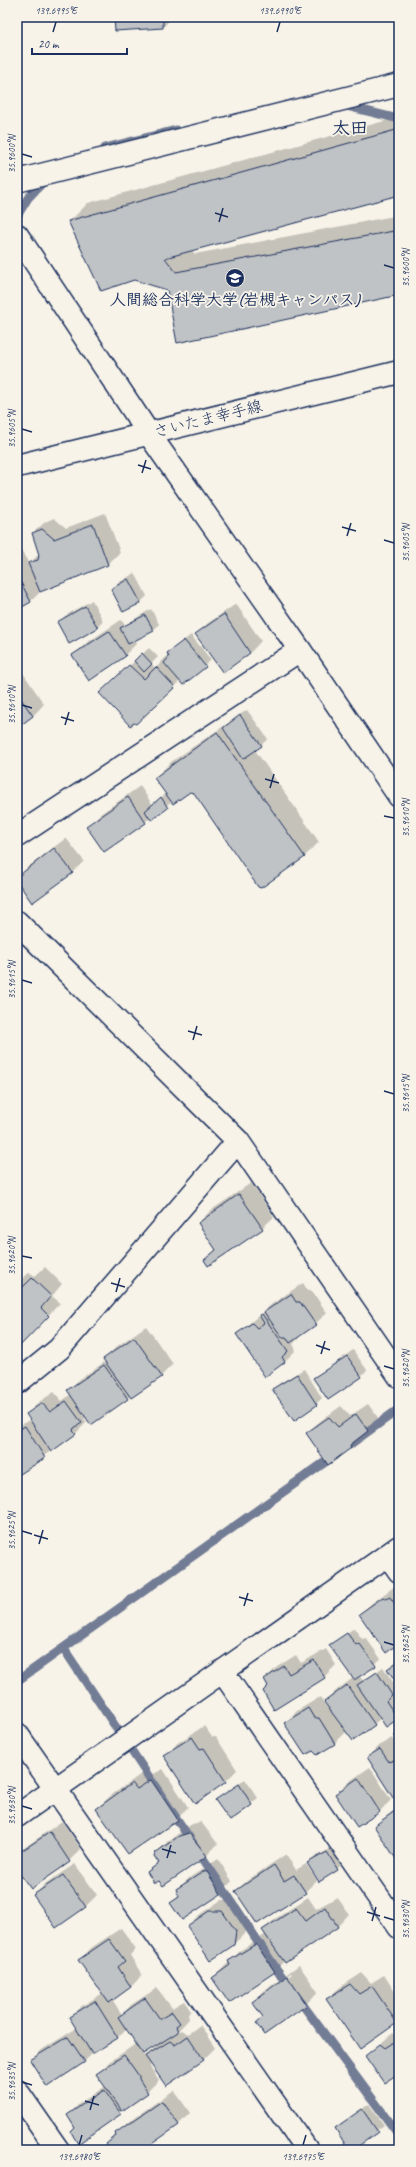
<svg xmlns="http://www.w3.org/2000/svg" width="416" height="2167" font-family="Caveat,'Klee One',sans-serif">
	<rect width="100%" height="100%" fill="#f7f3e8"/>
	<filter id="ink" filterUnits="userSpaceOnUse"><feTurbulence type="fractalNoise" baseFrequency=".025" numOctaves="2"/><feDisplacementMap in="SourceGraphic" scale="8" xChannelSelector="R" yChannelSelector="G"/><feConvolveMatrix kernelMatrix="1 2 1 2 8 2 1 2 1" color-interpolation-filters="sRGB"/></filter>
	<g filter="url(#ink)">
		<path fill="#0003" fill-rule="evenodd" d="M115,17h58l-10,10z
			M399,117v77l-207,56 3,4 204,-39v79l-231,-5 -99,-67 19,-19z
			M105,513l15,39 -12,12 -66,26 -11,11 -14,8v-67l12,22 11,-11 -7,-20 12,-11 9,-4 12,10z
			M135,573l12,23 -6,6 -18,9 -11,-22 6,-6z
			M92,600l11,21 -6,6 -38,-4 6,-7z
			M236,604l25,37 -11,12 -54,-19 12,-11z
			M151,609l8,15 -6,7 -18,9 2,3 -12,12 -36,24 -15,-24 11,-11 36,-24 4,5z
			M191,635l20,25 -28,24 -3,-3 -44,42 -36,-30 49,-45 9,9 -7,7 5,4 19,-21z
			M23,673l21,31 -11,12 -16,10v-49z
			M247,710l21,29 -13,11 64,92 -15,15 -114,-66 -18,10 -27,21 -57,4 11,-11 41,-29 12,18 15,-11 -11,-16 15,-15z
			M66,838l18,23 -12,12 -55,7 11,-13z
			M251,1183l23,34 -12,11 -57,32 11,-11 -17,-26 11,-12z
			M45,1267l17,17 -10,12 8,7 -43,45v-65l12,-11 6,4z
			M303,1283l5,8h4l15,22 -12,11 -18,12 2,2 -6,6 3,6 -12,12 -47,-28 35,-30z
			M146,1326l27,38 -12,12 -34,22 -41,19 -2,2 3,3 -11,11 -59,42v-48l14,-8 -3,-5 11,-12 15,-10 8,9 9,-7 -3,-4 12,-11 26,-18 -2,-2 12,-12z
			M353,1350l14,20 -6,6 -46,2z
			M304,1369l18,29 -6,6 -42,-14 6,-7z
			M368,1404l11,15 -28,28 -44,-14 12,-11 22,-16 9,10z
			M395,1586l4,2v54l-39,-28 12,-11z
			M354,1628l8,11 4,-1 15,21 -22,16 4,6 20,-14 14,21 -5,6 7,11v12l-18,1 -7,6 -27,7 -12,12 -17,10 -33,-30 12,-12 23,-14 6,9 3,1 -4,-5 12,-12 16,-12 -22,-33z
			M326,1649l10,16 -12,12 -49,32 -10,-30 12,-12 19,-12 5,8z
			M399,1658v26l-11,-15z
			M204,1726l8,11h4l21,33 -11,11 -31,21 -31,-46 12,-12z
			M392,1738l7,10v49l-30,-40 11,-12z
			M370,1767l21,33 -12,12 -43,-18 11,-11z
			M163,1769l25,38 -11,12 -80,-10 12,-12 35,-25 4,5z
			M245,1779l13,19 -28,21 -13,-19z
			M399,1806v50l-24,-30z
			M62,1821l19,28 -12,12 -52,7v-15z
			M201,1822l17,22 -12,12 -47,24 -11,-8 11,-10 -3,-9 12,-12 24,-17z
			M334,1847l9,16 -6,6 -28,-6 6,-6z
			M286,1854l10,16 10,-6 11,16 -12,12 -69,-1 12,-11z
			M218,1859l14,22 -11,12 -39,25 -11,-14 9,-9 -3,-5 12,-12z
			M75,1864l22,31 -12,12 -50,-12 11,-12z
			M308,1897l8,12 21,-12 12,17 -11,12 -54,35 -10,11 -61,6 28,-28 25,-16 -3,-4 12,-11z
			M221,1900h13l13,19 -1,13 -12,12 -46,-18 11,-11z
			M121,1928l15,21 -6,6 12,20 -11,12 -19,12 10,16 9,-10 26,-17 15,20 12,-7 7,10 -3,3 1,5 -13,14 6,-3 6,4 12,-9 15,23 -12,12 -52,3 -1,4 9,13 -12,12 -27,21 -44,15 -8,-13 12,-12 26,-17 -8,-12 11,-12 28,-19 -10,-15 -10,10 -23,14 -9,9 -38,24 -16,-25 12,-11 34,-21 -7,-10 12,-12 21,-13 -23,-33 11,-12zM159,2044l-14,13 -3,-4z
			M299,1965l19,27 -12,12 -42,13 -11,-15 12,-12zM291,1973l1,1 -27,20v-3z
			M362,1973l9,10 13,-8 15,23v22l-3,2 -68,-23 11,-11z
			M393,2033l6,3v36l-33,-16z
			M174,2090l16,23 -11,11 -38,26h-30l-4,-6 21,-22z
			M369,2104l15,21 -33,25h-4v-6l-11,-16z"/>
		<g fill="none" stroke-linecap="round" stroke-linejoin="round">
			<path stroke="#727c95" stroke-width="9" d="M342,105l57,14
				M105,148l71,-18
				M17,216l11,-18 19,-20
				M349,1445l50,-36
				M64,1649l213,321 122,165
				M17,1681l318,-226"/>
		</g>
		<path fill="#c0c3c5" stroke="#1b2f5e" d="M114,17h49v11l-48,3z
			M396,130l3,7v58l-234,63 11,14 223,-42v65l-222,48 -10,-53 -33,-10 -33,11 -33,-70z
			M93,524l15,41 -68,27 -12,-29 10,-3 1,-5 -7,-22 10,-4 12,10z
			M17,575l14,27 -14,8z
			M128,579l13,24 -18,9 -12,-23z
			M85,606l13,22 -29,16 -12,-22z
			M224,614l26,39 -27,20 -28,-39z
			M145,615l9,16 -26,13 -8,-16z
			M109,631l17,25 -37,25 -17,-26z
			M184,640l22,27 -23,18 -19,-22 5,-6 -2,-4z
			M142,653l10,11 -8,8 -10,-11z
			M129,665l15,14 12,-12 19,20 -39,37 -2,-1 -4,3 -31,-33z
			M17,693l16,23 -16,12z
			M240,715l22,31 -19,13 -20,-31z
			M217,732l88,125 -44,31 -3,-1 -64,-94 -4,-1 -17,12 -19,-26z
			M128,797l18,26 -42,29 -18,-26z
			M161,797l7,11 -16,12 -2,-1 -5,-8z
			M54,848l19,25 -41,30 -15,-22v-4z
			M239,1194l24,35 -55,37 -4,-6 12,-10 -18,-27z
			M32,1278l19,18 -10,12 8,8 -32,33v-66l6,4z
			M291,1294l5,8h4l16,23 -26,18 -4,-6h-4l-18,-25z
			M262,1314l26,37 -6,6 3,5 -20,15 -29,-43 16,-11 5,5 7,-5 -5,-8z
			M134,1337l28,40 -31,21 -28,-39z
			M347,1356l15,21 -34,23 -15,-22z
			M104,1365l24,34 -37,26 -24,-35z
			M297,1374l20,31 -23,16 -22,-32z
			M66,1401l16,22 -8,5 -1,3 3,3 -25,18 -25,-38 16,-11 8,9z
			M356,1414l12,17 -18,14 1,3 -23,17 -22,-32 23,-16 9,10z
			M25,1426l20,32 -28,18v-45z
			M383,1597l3,2 4,-2 9,13v33l-13,10 -27,-39z
			M347,1633l9,12 4,-1 16,22 -22,14 -25,-35z
			M314,1660l11,18 -51,32 -11,-19 5,-5 -4,-7 20,-13 5,8z
			M399,1661v25l-12,-17z
			M377,1672l15,23 -6,6 12,18 -12,8 -29,-42z
			M347,1685l28,40 -22,16 -29,-39z
			M308,1708l6,10h5l16,26 -18,11 -4,-4 -8,4 -21,-32z
			M399,1733v11l-5,-8z
			M192,1737l8,12 4,-1 22,34 -31,22 -32,-49z
			M380,1749l9,13 9,-4 1,1v39l-4,3 -28,-44z
			M358,1778l22,34 -23,15 -22,-33z
			M151,1780l27,40 -50,34 -32,-45 36,-26 5,6z
			M239,1784l13,21 -22,16 -15,-21z
			M399,1808v49l-3,2 -22,-33z
			M50,1832l20,30 -39,27 -14,-19v-16z
			M189,1833l18,23 -44,30 -4,-5 -5,2 -7,-11 12,-9 -5,-7 1,-3 24,-17z
			M327,1852l11,18 -19,12 -12,-19z
			M274,1865l10,16 10,-6 12,18 -49,31 -22,-33z
			M206,1870l15,24 -39,26 -12,-17 9,-6 -3,-8z
			M63,1875l23,32 -30,21 -23,-33z
			M325,1907l13,20 -53,36 -23,-33 34,-22 10,13z
			M209,1911h13l14,20 -2,14 -24,16 -23,-35z
			M109,1939l16,22 -7,6 13,20 -22,16 -31,-43z
			M256,1944l19,28 -46,31 -17,-25 18,-13 -2,-4z
			M287,1976l20,29 -43,30 -8,-12 7,-6 -11,-15z
			M350,1984l9,10 13,-8 25,37 -37,26 -34,-50z
			M145,1998l15,21 12,-7 8,11 -4,3 2,6 -35,22 -25,-37z
			M95,2001l23,37 -26,16 -23,-37z
			M188,2036l16,24 -38,26 -21,-30 25,-15 5,4z
			M68,2037l17,25 -38,25 -17,-27z
			M399,2039v34l-15,10 -19,-27 15,-12 5,4z
			M124,2055l15,21v3l9,14 -26,18 -26,-37z
			M104,2090l17,24 -43,30 -7,-12 4,-4 -8,-13z
			M162,2101l17,24 -36,25h-33l-4,-6 10,-8 -1,-3z
			M362,2109l16,23 -25,18h-7l-2,-3 1,-3 -10,-16z"/>
		<g fill="none" stroke-linecap="round" stroke-linejoin="round">
			<defs>
				<path id="minor" d="M17,181l382,-96
					M17,235l132,199 151,216 99,146
					M17,836l283,-186
					M17,922l221,219 161,235
					M17,1383l42,-34 179,-208
					M388,1555l11,16
					M222,1671l177,256
					M17,1734l290,416
					M17,1816l382,-269
					M17,2091l41,59"/>
				<path id="primary" d="M17,466l382,-94"/>
			</defs>
			<use href="#minor" stroke="#1b2f5e" stroke-width="25"/>
			<use href="#primary" stroke="#1b2f5e" stroke-width="25"/>
			<use href="#minor" stroke="#f7f3e8" stroke-width="22"/>
			<use href="#primary" stroke="#f7f3e8" stroke-width="22"/>
		</g>
	</g>
	<path fill="none" stroke="#1b2f5e" stroke-width="1.5" d="M53,32l3,-10M277,32l3,-10M22,154l10,3M215,213l13,4M219,222l4,-14M384,265l10,3M22,429l10,3M138,465l13,4M142,473l4,-13M342,527l14,4M347,536l4,-13M384,540l10,3M22,705l10,3M61,717l13,4M65,725l4,-13M265,779l14,4M270,788l4,-14M384,816l10,2M22,980l10,3M188,1031l14,4M193,1040l4,-14M384,1091l10,3M22,1256l10,2M111,1283l14,4M116,1292l4,-14M316,1345l14,5M321,1354l4,-13M384,1366l10,3M22,1531l10,3M34,1535l14,4M39,1544l4,-14M239,1597l14,4M244,1606l4,-13M384,1642l10,3M22,1806l10,3M162,1849l14,4M167,1858l4,-13M367,1912l13,4M384,1917l10,3M372,1921l4,-14M22,2082l10,3M85,2101l14,4M90,2110l4,-14M79,2145l3,-10M303,2145l3,-10"/>
	<defs>
		<symbol id="university-disc" viewBox="-11 -11 22 22"><circle r="9.5" fill="#1b2f5e" stroke="#f7f3e8"/><path d="M0-5L7-2L0 1L-7-2ZM-4 1L0 2.5L4 1V4Q0 6-4 4Z" fill="#fff"/></symbol>
	</defs>
	<g fill-rule="evenodd">
		<use href="#university-disc" x="224" y="267" width="22" height="22"/>
	</g>
	<g text-anchor="middle" dominant-baseline="central" stroke-width="3.5" stroke-linejoin="round" paint-order="stroke">
		<g font-size="16" font-weight="bold" fill="#1b2f5e" stroke="#f7f3e8">
			<text x="235" y="300">人間総合科学大学(岩槻キャンパス)</text>
		</g>
		<g font-size="16" fill="#1b2f5e" stroke="#f7f3e8">
			<text transform="translate(208 419) rotate(-14)">さいたま幸手線</text>
		</g>
		<g font-size="18" font-weight="bold" fill="#1b2f5e" stroke="#f7f3e8">
			<text x="350" y="128">太田</text>
		</g>
	</g>
	<rect width="416" height="2167" fill="none" stroke="#f7f3e8" stroke-width="44"/>
	<path d="M32 48v6h95v-6" fill="none" stroke="#1b2f5e" stroke-width="2"/>
	<text x="38" y="48" font-size="12" fill="#1b2f5e" stroke="#f7f3e8" stroke-width="3" paint-order="stroke">20 m</text>
	<rect x="22" y="22" width="372" height="2123" fill="none" stroke="#1b2f5e" stroke-width="1.5"/>
	<g font-size="10" text-anchor="middle" fill="#1b2f5e">
		<text x="56" y="14">139.6995°E</text>
		<text x="280" y="14">139.6990°E</text>
		<text transform="translate(11 154) rotate(-90)" y="4">35.9600°N</text>
		<text transform="translate(405 268) rotate(-90)" y="4">35.9600°N</text>
		<text transform="translate(11 429) rotate(-90)" y="4">35.9605°N</text>
		<text transform="translate(405 543) rotate(-90)" y="4">35.9605°N</text>
		<text transform="translate(11 705) rotate(-90)" y="4">35.9610°N</text>
		<text transform="translate(405 818) rotate(-90)" y="4">35.9610°N</text>
		<text transform="translate(11 980) rotate(-90)" y="4">35.9615°N</text>
		<text transform="translate(405 1094) rotate(-90)" y="4">35.9615°N</text>
		<text transform="translate(11 1256) rotate(-90)" y="4">35.9620°N</text>
		<text transform="translate(405 1369) rotate(-90)" y="4">35.9620°N</text>
		<text transform="translate(11 1531) rotate(-90)" y="4">35.9625°N</text>
		<text transform="translate(405 1645) rotate(-90)" y="4">35.9625°N</text>
		<text transform="translate(11 1806) rotate(-90)" y="4">35.9630°N</text>
		<text transform="translate(405 1920) rotate(-90)" y="4">35.9630°N</text>
		<text transform="translate(11 2082) rotate(-90)" y="4">35.9635°N</text>
		<text x="79" y="2160">139.6980°E</text>
		<text x="303" y="2160">139.6975°E</text>
	</g>
</svg>
